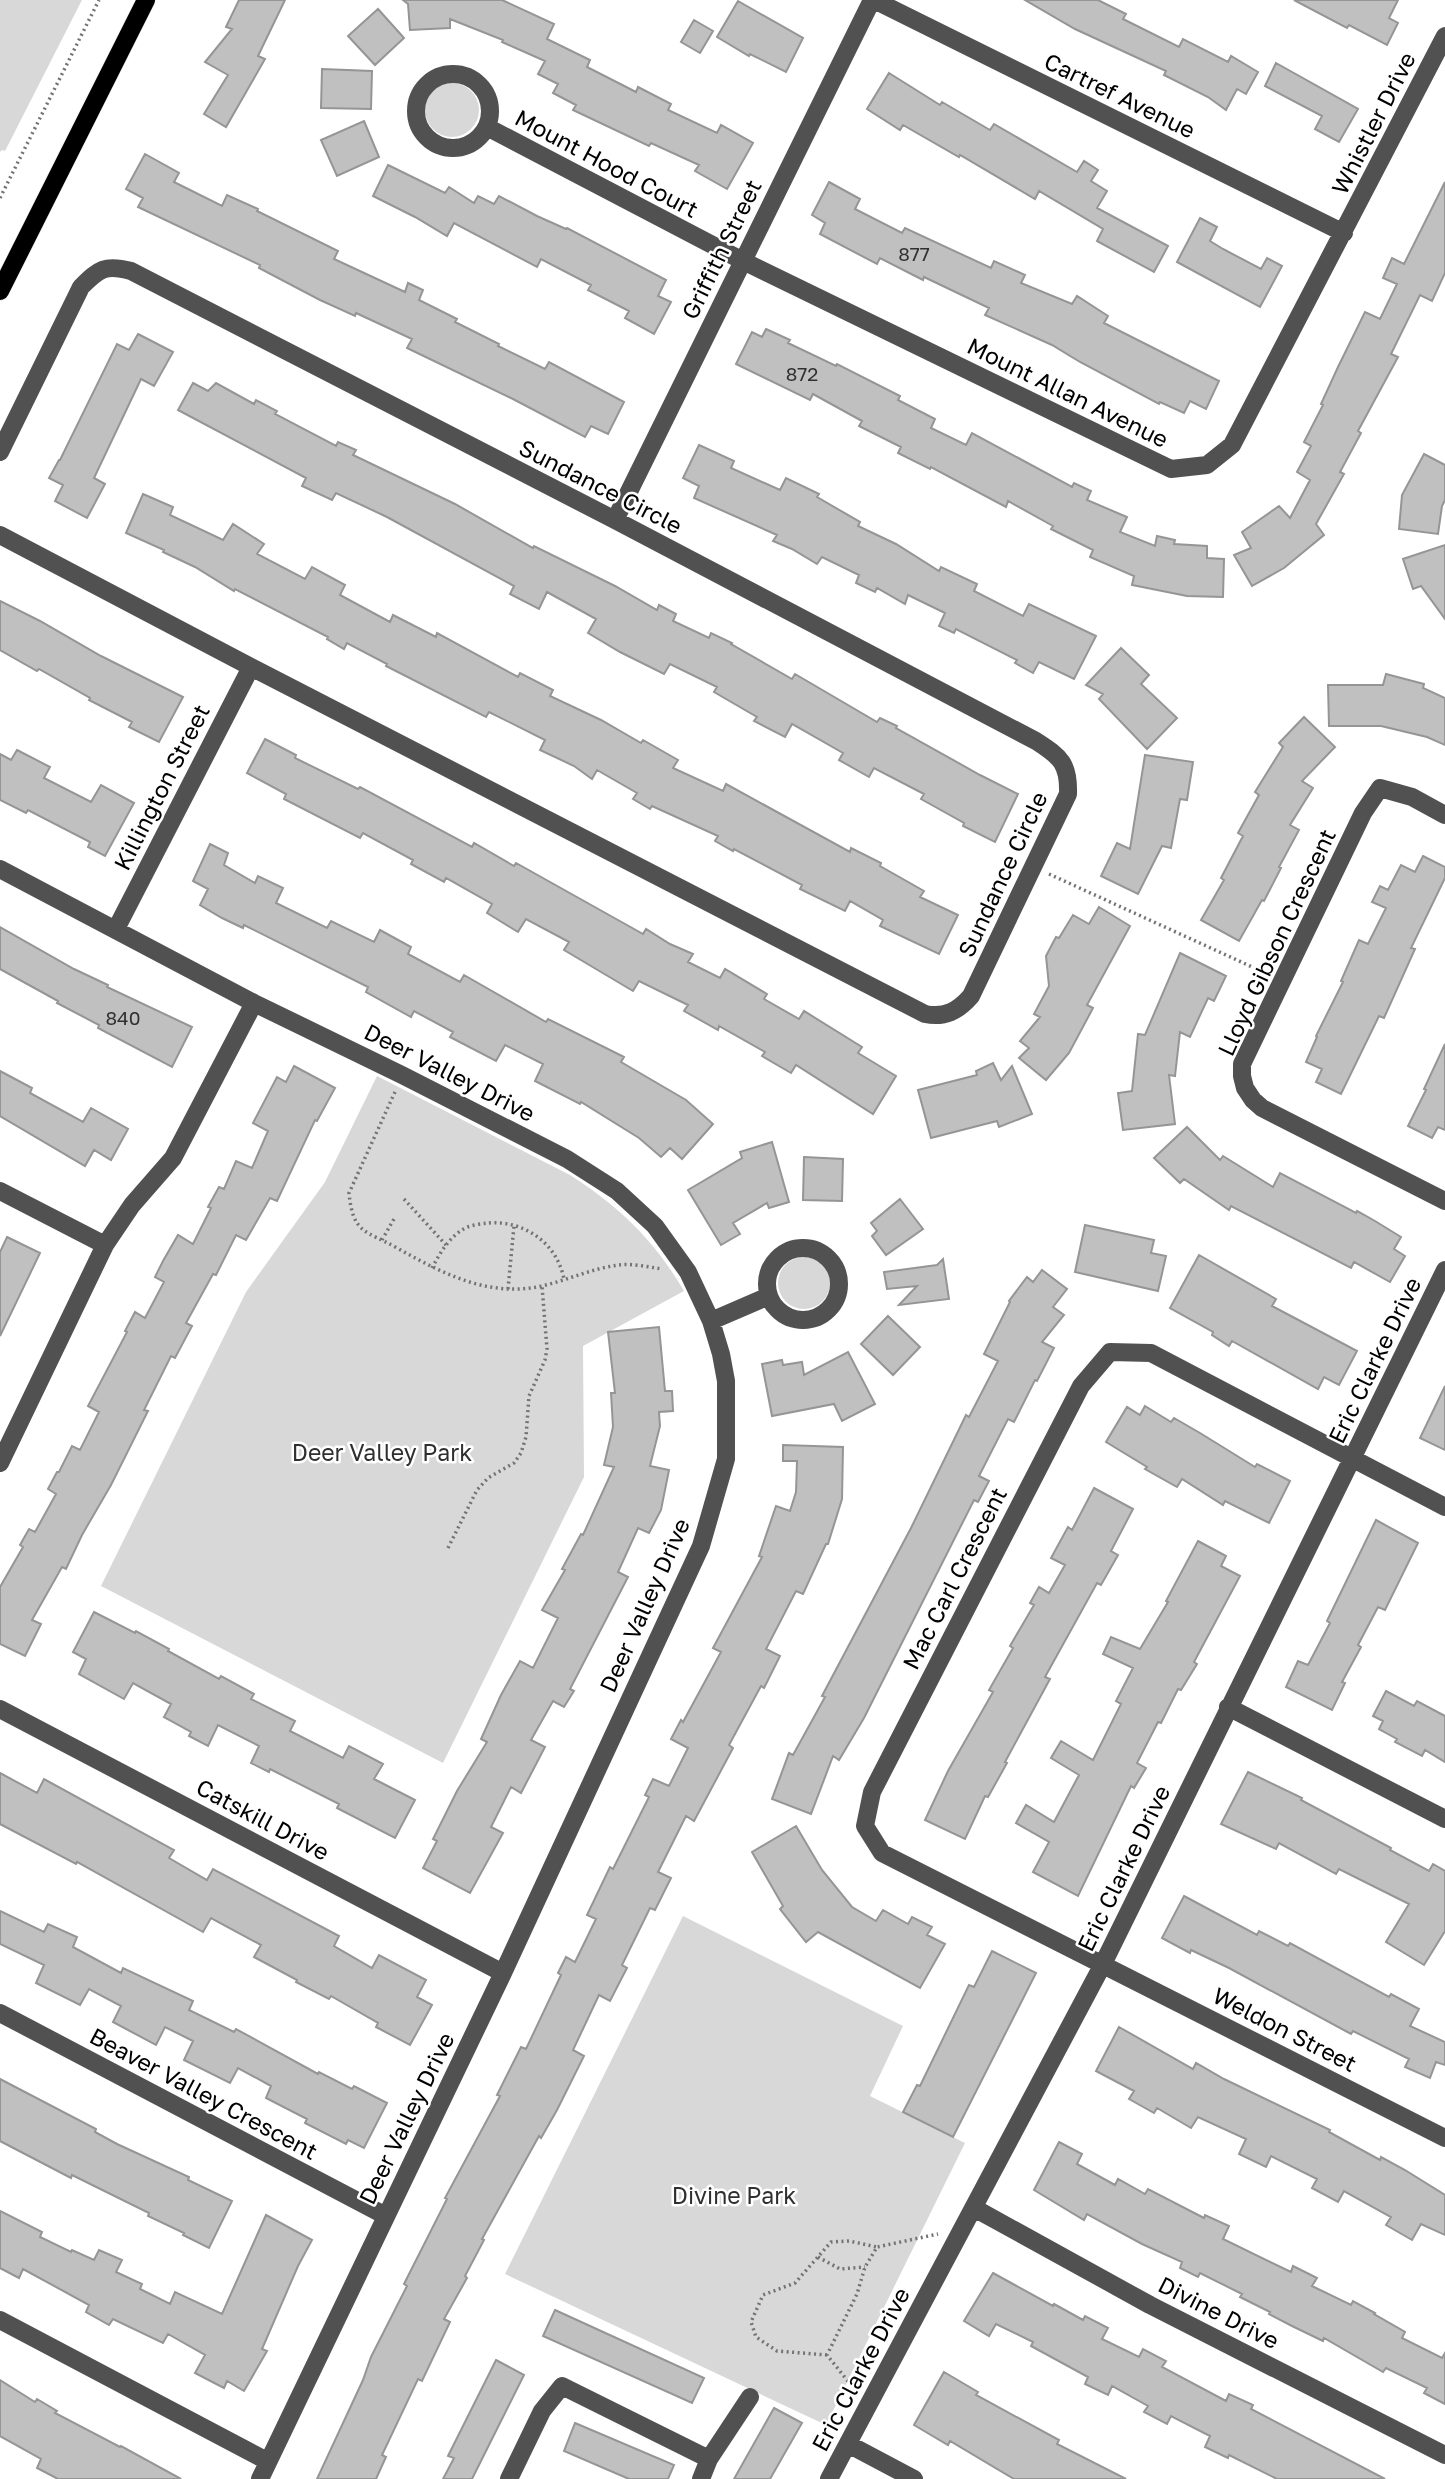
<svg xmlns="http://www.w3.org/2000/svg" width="1445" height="2479" font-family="'Golos Text',sans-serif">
	<rect width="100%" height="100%" fill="#fff"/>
	<path fill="#d8d8d8" d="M0,0h82l-77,151 -3,-1 -2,2z
		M425 110a27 27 0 1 1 54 0a27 27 0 1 1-54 0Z
		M377,1076l193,99c50,32 84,65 114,116l-101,55 1,131 -141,286 -342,-177 145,-294 79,-110z
		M778 1283a26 26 0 1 1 52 0a26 26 0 1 1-52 0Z
		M683,1916l220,110 -33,70 95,47 -139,282 -321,-151z"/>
	<path fill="#c0c0c0" stroke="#959595" stroke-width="2" d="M239,0h46l-27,56 7,3 -39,68 -22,-13 24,-39 -23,-13 27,-33 -6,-2z
		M403,0h99l52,24 -7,15 43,21 -3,7 49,25 2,-5 33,17 -3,6 49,23 4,-8 32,18 -26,46 -32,-18 4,-6 -48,-22 -2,3 -76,-36 3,-5 -23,-12 5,-9 -20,-10 7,-13 -43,-19 1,-2 -53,-21v9l-40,2 -2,-26z
		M1025,0h73l28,14 -3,5 56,28 4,-8 45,23 3,-6 27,16 -12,22 -9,-5 -11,21 -18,-13 -44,-22 2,-4 -91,-42z
		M1294,0h104l-9,18 9,5 -11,22 -38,-20 -2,3z
		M738,1l65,37 -17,34 -36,-18 -1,2 -32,-19z
		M378,9l26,29 -29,27 -27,-29z
		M694,20l19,11 -13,22 -19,-11z
		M1276,63l82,46 -19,33 -24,-13 7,-13 -57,-30z
		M322,69l50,2 -1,38 -50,-1z
		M889,73l51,32 2,-3 48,28 4,-6 83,48 7,-11 14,9 -7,11 16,10 -10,17 71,38 -14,26 -57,-31 6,-12 -64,-38 -4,8 -75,-44 -1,2 -56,-32 -3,5 -33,-21z
		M364,121l15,36 -42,19 -16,-36z
		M145,154l34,19 -5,9 48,24 5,-11 31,14 -1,2 81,40 -4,8 71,33 3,-9 15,7 -4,10 38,19 -2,3 44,22 -1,2 47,23 4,-7 75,40 -16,32 -17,-8 -6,11 -72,-38 -106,-51 5,-9 -56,-26 -1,3 -35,-16 -61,-32 1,-3 -122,-58 5,-9 -17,-9z
		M388,165l57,28 4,-6 25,16 4,-7 16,8 5,-8 38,20 29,13 1,-1 99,52 -8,16 13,6 -17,32 -29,-16 4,-7 -41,-21 3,-5 -50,-26 -4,8 -83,-44 -7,13 -32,-19 -42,-21z
		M829,182l31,17 -5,10 47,24 3,-5 86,40 3,-7 31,14 -4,8 51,21 5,-8 31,20 -4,7 115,58 -13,28 -16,-8 -6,12 -24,-11 -1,2 -79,-42 -28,-17 -67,-30 4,-7 -65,-31 -1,3 -43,-22 -3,6 -57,-30 5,-11 -13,-8z
		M1445,182v91l-13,28 -12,-6 -29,59 7,3 -40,74 3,2 -21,39 4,2 -28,50 8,11 -40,33 -32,18 -18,-31 17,-7 -9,-16 37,-26 11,12 20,-38 -13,-8 14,-26 -7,-4 19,-37 -2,-1 17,-37 27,-55 15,7 17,-35 -14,-6 9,-20 12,6z
		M1200,218l17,9 -7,14 13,8 38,20 6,-11 15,8 -22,41 -83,-45z
		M766,329l24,11 -2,3 48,23 1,-2 63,32 -2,4 37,19 -4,9 35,17 6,-12 100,54 2,-4 17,8 -4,9 40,17 -7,15 35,14 2,-10 18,4 -1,4 33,2v12l17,1 -1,38 -36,-1 -55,-11 2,-9 -44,-19 3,-7 -42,-21 2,-3 -45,-25 -2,6 -75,-40 -1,2 -32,-16 3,-6 -42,-21 3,-5 -49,-27 -3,6 -74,-36 16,-32 10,5z
		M138,334l35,18 -19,34 -13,-7 -47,99 11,6 -18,34 -32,-17 8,-16 -14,-7 10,-18h1l57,-116 12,6z
		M193,383l15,8 8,-8 38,21 2,-4 21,11 -2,3 61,32 2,-4 18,8 -3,5 102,49 78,44 1,-2 81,40 42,24 2,-5 17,9 -3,7 36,17 2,-5 21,10 -1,1 61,35 3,-5 82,48 3,-4 17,8 -1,2 84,47 38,19 -23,48 -32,-16 1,-3 -43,-24 3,-5 -50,-26 -5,9 -30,-17 4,-7 -51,-29 -7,13 -31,-16 3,-4 -43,-25 3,-5 -47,-23 -6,10 -44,-22 -32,-19 8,-14 -49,-27 -8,17 -29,-15 4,-8 -127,-69 -51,-24 -4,7 -30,-14 4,-8 -128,-68z
		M699,445l35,16 -3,7 49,22 6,-12 33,16 -2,3 43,25 -2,4 38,18 43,27 2,-4 36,17 -3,7 49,25 6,-12 67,32 -22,43 -35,-17 -6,11 -18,-10 2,-3 -61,-31 -2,4 -15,-7 6,-13 -37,-18 -3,9 -28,-16 -2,4 -19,-9 3,-8 -37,-18 -5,7 -25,-15 -19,-8 4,-6 -83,-37 5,-12 -16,-8z
		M1424,454l21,11v35l-3,6 -4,28 -39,-5 3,-34z
		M143,494l30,13 -3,8 53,25 10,-16 31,20 -7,10 48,25 7,-12 33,18 -5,10 50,27 3,-7 43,22 1,-4 81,44 2,-4 33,17 -3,6 51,24 40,23 2,-3 35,20 -5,8 50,23 3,-7 124,68 1,-4 30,15 -1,3 44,25 -4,6 38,18 -19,39 -59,-28 3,-6 -33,-19 -5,10 -45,-22 2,-4 -68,-36 -1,2 -18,-10 3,-5 -66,-30 -2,3 -17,-10 4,-6 -40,-23 -5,9 -18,-13 -34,-16 5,-10 -56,-28 -3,5 -100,-51 1,-2 -40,-21 -3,6 -17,-10 1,-2 -93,-48 -1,2 -39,-24 -32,-15 1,-2 -38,-17z
		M1445,545v74l-24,-33 -8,3 -10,-30z
		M0,601l40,20 61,35 82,41 -24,45 -30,-15 3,-5 -43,-22 1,-2 -51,-29 -2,2 -37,-21z
		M1121,648l28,27 -8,9 36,34 -30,31 -48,-50 4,-5 -17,-9z
		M1386,674l38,10 -1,4 22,10v47l-18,-8 -46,-11h-52l-1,-41h55z
		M1304,717l31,30 -33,34 11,7 -23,37 9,5 -20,37 2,1 -17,33 -2,-1 -23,41 -38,-21 23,-40 -3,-2 22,-42 -5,-3 21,-38 -4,-3 28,-45 -4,-4z
		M265,739l31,16 -1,3 63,31 2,-2 112,60 2,-4 40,23 2,-3 127,71 3,-5 24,15 23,10 -5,8 32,16 5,-9 42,25 -3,5 35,20 5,-8 58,36 -4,6 38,23 -23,38 -77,-49 -5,8 -29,-17 3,-4 -46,-26 -1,4 -34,-19 4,-6 -49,-24 -6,10 -69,-41 5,-8 -43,-23 -8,13 -31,-19 5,-9 -46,-26 -2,4 -33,-18 2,-4 -50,-27 -3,5 -76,-39 2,-5 -39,-21z
		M17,750l33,17 -6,11 47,24 10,-17 33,18 -29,53 -17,-9 2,-5 -62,-32 -2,3 -26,-13v-46l11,6z
		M1145,755l48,7 -6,38 -7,-1 -9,49 -9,-2 -24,48 -37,-18 16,-33 13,6z
		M210,844l18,9 -4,12 31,18 3,-7 25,12 -7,15 51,25 4,-7 43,21 6,-12 31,17 -3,7 52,28 4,-7 82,47 2,-3 76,38 -3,5 65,38 27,24 -31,35 -12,-11 -9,9 -22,-19 -58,-36 -1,2 -45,-23 8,-17 -38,-19 -9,16 -46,-24 3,-5 -39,-21 -3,6 -45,-25 2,-5 -124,-62 -1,3 -21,-10 -22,-13 8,-16 -15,-8z
		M1423,856l22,11v11l-34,70 4,1 -31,69 -5,-2 -38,78 -25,-12 6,-13 -16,-7 11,-25 -1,-1 27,-54 -2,-1 18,-41 9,4 18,-36 -14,-6 8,-16 8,4 13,-25 14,7z
		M1099,907l31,19 -43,79 6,3 -24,45 -23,27 -27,-22 10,-10 -9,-7 20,-24 -6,-3 15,-28 -3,-30 10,-19 3,1 14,-23 16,9z
		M0,927l74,42 34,16 -1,2 85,40 -20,40 -74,-39 1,-3 -42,-22 1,-2 -58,-32z
		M1180,953l46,23 -12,25 -6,-3 -18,39 -10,-5 -5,44 -6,-1 6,49 -52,6 -5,-37 14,-2 6,-57 7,1z
		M1445,1044v86l-7,-3 -6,11 -24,-12 18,-36 -2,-1z
		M993,1063l8,17 11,-14 20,48 -33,13 -2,-6 -66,17 -13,-48 59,-15 -1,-4z
		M294,1066l41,22 -18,33 -2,-1 -38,81 -7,-3 -24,42 -10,-5 -20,40 -3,-1 -27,49 6,3 -17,32 -4,-2 -27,54 4,1 -37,74 -29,50 -16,34 -4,-2 -30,53 9,4 -16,32 -25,-12v-57l23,-40 -3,-2 9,-16 6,3 21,-38 -8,-5 9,-17h2l13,-26 8,4 19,-38 -11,-6 39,-74 -2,-1 10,-19 10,6 19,-36 -9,-5 8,-16 15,-26 15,9 18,-36 -3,-1 11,-20 5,2 12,-28 16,7 16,-37 -15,-8 24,-46 9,5z
		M0,1071l32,17 -2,5 53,29 8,-14 37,21 -17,31 -17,-10 -9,16 -85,-50z
		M1187,1127l33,33 3,-4 50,31 7,-14 76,40 1,-2 18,10 26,16 -7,12 11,7 -15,26 -36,-20 -3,6 -120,-62 -2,4 -45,-31 -4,4 -26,-25z
		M772,1142l17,60 -20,6 -2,-5 -34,20 7,11 -19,11 -33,-55 54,-32 -2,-6z
		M804,1157l39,2 -1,42 -39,-1z
		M900,1199l23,30 -37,26 -14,-19 5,-5 -6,-8z
		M1085,1225l69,15 -3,13 15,3 -8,35 -83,-19z
		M7,1237l33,16 -40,83v-84z
		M1199,1255l77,44 -4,7 85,45 -18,34 -15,-8 -6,12 -86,-48 -3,5 -17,-11 1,-3 -43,-24z
		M943,1259l6,40 -50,6 18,-19 -30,3 -3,-17 53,-7z
		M1042,1270l25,19 -14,18 11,8 -22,27 12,6 -17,33 -2,-1 -21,42 -6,-3 -29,57 10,5 -11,21 -4,-2 -110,218 -25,42 -6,-4 -22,58 -39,-15 17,-46 4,2 32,-58 -3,-1 89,-168 55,-113 3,2 29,-56 -14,-7 26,-52 -1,-1 18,-24 6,5z
		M888,1316l32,31 -27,28 -32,-31z
		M659,1327l6,64h7l1,20 -14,1 1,14 -10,40 19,4 -8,40 -12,23 -11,-5 -20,44 10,5 -58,112 4,2 -10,16 -11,-6 -22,39 14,7 -24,46 -10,-6 -20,40 12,6 -33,60 -47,-25 14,-27 -4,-2 24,-48 30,-49 -6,-3 20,-44 19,-34 13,7 25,-50 -16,-8 23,-40 -3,-1 19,-35 2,1 31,-68 -10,-2 9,-38 -2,-34h4l-7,-61z
		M848,1352l27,52 -33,17 -8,-17 -62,12 -10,-52 20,-4 1,5 19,-3 2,13z
		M1445,1386v64l-25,-12z
		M1145,1406l26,16 3,-4 26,15 55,34 2,-3 33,17 -21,42 -44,-22 -2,4 -41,-26 -5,8 -32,-18 2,-2 -41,-25 21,-35 13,8z
		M783,1445l60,2 -1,52 -14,45h-2l-23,50 -7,-3 -30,58 14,7 -16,32 -3,-2 -32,59 4,3 -39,73 -8,-5 -28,56 13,6 -16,32 -5,-2 -28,57 5,3 -17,33 -11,-6 -26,55 11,6 -27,54 -16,28 -2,-2 -57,103 2,1 -19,36 2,2 -23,41 6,3 -28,59 -4,-2 -36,76 4,2 -10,22h-59l46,-99 8,-23 36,-71 -3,-2 43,-85 -2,-1 55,-102 -3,-1 24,-48 5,2 35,-74 -3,-2 8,-16 9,5 21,-43 -9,-4 23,-48 3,2 36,-72 -4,-2 8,-16 16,7 19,-38 -17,-9 10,-19 2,2 38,-70 -8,-4 49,-91 -3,-1 17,-50 14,5 6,-19 1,-31h-14z
		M1094,1488l39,21 -22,42 7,4 -17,30 -4,-2 -52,94 5,2 -45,83 2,1 -19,34 -3,-1 -20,43 -40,-19 23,-49 45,-79 -4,-2 24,-42 -3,-2 24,-41 -4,-2 9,-16 10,6 16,-28 -14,-7 17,-31 4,3z
		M1376,1520l42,23 -33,67 -7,-3 -20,38 3,2 -19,35 3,1 -13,27 -46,-23 12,-26 10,4 22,-42 -3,-2z
		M1198,1541l28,15 -5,10 19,10 -46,86 3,2 -16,26 -3,-1 -17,34 -3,-1 -21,41 9,5 -12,20 -3,-2 -53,110 -45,-24 16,-30 -33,-19 10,-18 28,17 25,-47 -28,-17 10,-17 32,19 28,-56 -5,-3 17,-33 -30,-14 8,-17 29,12 28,-47 -2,-1z
		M94,1612l41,21 1,-2 33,18 -1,2 51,28 2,-3 33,18 -3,5 44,22 -5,10 53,27 6,-12 34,18 -9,15 41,21 -20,38 -58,-30 2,-4 -69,-35 -1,3 -18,-9 8,-17 -41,-21 -10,21 -19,-10 2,-4 -27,-15 7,-13 -38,-21 -9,16 -45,-25 7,-15 -13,-7z
		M1386,1691l28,15 3,-5 28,15v46l-20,-12 -3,6 -27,-14 2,-3 -18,-10 4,-8 -10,-5z
		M1248,1772l54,26 -1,2 90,48 -1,2 39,21 4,-7 12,7v60l-21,34 -38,-23 23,-38 -70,-35 -3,5 -57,-31 -3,6 -55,-25z
		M0,1773l37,20 7,-14 130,71 -5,8 38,22 6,-11 126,67 -5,10 38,22 7,-13 47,25 -9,17 15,8 -22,40 -34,-18 2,-4 -47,-27 -2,3 -33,-17 1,-2 -43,-23 7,-12 -50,-27 -8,14 -126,-70 -1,2 -76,-40z
		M796,1826l26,44 30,37 24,14 7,-11 25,14 4,-7 20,10 -5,8 18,9 -25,44 -102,-56 -12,10 -26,-33 3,-3 -31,-54z
		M1184,1896l73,39 2,-4 29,15 2,-3 99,54 2,-3 28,15 -9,17 35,16v23l-9,-3 -6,16 -25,-11 4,-8 -56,-28 -2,3 -122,-66 -38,-18 -1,3 -28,-15z
		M0,1911l44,21 4,-8 29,13 -4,10 48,26 2,-5 70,33 -4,9 45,22 2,-3 82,45 1,-2 33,17 2,-3 33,17 -23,45 -16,-8 -2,4 -41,-21 2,-4 -41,-21 5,-12 -33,-18 -8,15 -46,-23 9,-19 -28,-14 -9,18 -43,-23 8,-16 -32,-17 -9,16 -44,-22 8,-18 -44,-21z
		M992,1951l44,22 -83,164 -50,-25 14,-27 3,1 49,-101 5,2z
		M1119,2027l74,42 3,-6 28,16 106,51 -1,2 51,28 1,-3 24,13 40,25v40l-24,-11 -9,16 -26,-15 5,-8 -47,-26 -6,11 -26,-14 5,-9 -46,-23 -5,11 -27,-13 7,-15 -48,-22 -7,11 -34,-20 -3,5 -25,-14 5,-8 -38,-20z
		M0,2079l96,50 -1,3 22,12 72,33 -1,3 44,21 -23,47 -26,-13 1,-2 -36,-17 1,-3 -77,-38 -1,3 -71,-37z
		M1059,2142l23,12 -5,10 38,21 3,-6 27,15 3,-5 56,29 1,-3 24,11 -6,13 68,33 2,-6 24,12 -5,8 39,19 2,-4 22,12 -1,1 31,18 -3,6 40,20 3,-5v51l-21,-11 3,-5 -41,-20 -3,4 -59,-34 -1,3 -31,-15 -23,-12 1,-2 -30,-15 2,-3 -42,-21 -2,4 -18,-9 2,-6 -40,-18 -55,-30 -3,6 -50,-30z
		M0,2211l42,21 -2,5 31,15 1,-2 22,10 5,-10 23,10 -6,12 26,12 -2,5 30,15 5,-12 47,22 44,-99 46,25 -14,26 -36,83 5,2 -23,40 -17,-10 -3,7 -29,-15 10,-18 -37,-21 -5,9 -50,-24 -4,6 -23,-13 3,-7 -66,-36 -4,9 -19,-10z
		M993,2273l60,33 1,-2 29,16 2,-4 23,12 -6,11 37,18 4,-8 23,12 -4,6 64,34 3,-7 24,11 -2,4 134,70h-108l-48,-24 -1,3 -23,-11 5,-11 -39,-20 -4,8 -23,-12 4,-6 -36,-20 -4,9 -23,-11 3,-7 -57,-31 2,-4 -37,-18 -7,12 -25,-15z
		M555,2310l149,68 -12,25 -149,-67z
		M496,2360l28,15 -52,104h-29l11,-21 -6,-2z
		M944,2372l34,20 -2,3 83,45 -2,4 69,35h-112l-64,-38 -2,4 -34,-20z
		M0,2380l35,22 2,-3 20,12 -2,2 65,34 1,-1 60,33h-123l-21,-11 4,-9 -41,-23z
		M774,2408l28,15 -32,56h-36z
		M575,2423l99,42 -6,14h-39l-65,-28z"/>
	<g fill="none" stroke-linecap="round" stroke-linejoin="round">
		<defs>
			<path id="major" d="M0,291l146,-291"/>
		</defs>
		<use href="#major" stroke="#dbdbdb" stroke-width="19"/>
		<path stroke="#737373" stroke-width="3.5" stroke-dasharray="2 3.5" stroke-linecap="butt" d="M0,198l99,-198
			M1049,874l212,97
			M395,1092l-46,101c4,41 16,37 48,55 45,25 91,50 145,38 26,-6 51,-18 77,-21 13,-2 29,2 43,4
			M404,1199l42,46
			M382,1240l12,-21
			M432,1268c8,-15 16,-29 30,-38 7,-5 18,-6 26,-7 36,-3 69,20 76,56
			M508,1289l6,-63
			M448,1548l29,-58 11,-12 26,-15 7,-10 5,-16 3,-41 16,-36 2,-11 -5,-63
			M818,2257l22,12 25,-2
			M827,2355l-50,-4 -21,-14 -5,-15 12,-27 32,-12 36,-41 18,-1 28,6
			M855,2390l-28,-35 30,-61 8,-27 12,-20 61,-13"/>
		<path stroke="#515151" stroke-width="18" d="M874,0l470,233
			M416 111a37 37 0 1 1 74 0a37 37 0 1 1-74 0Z
			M487,127l256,134 428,208 36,-4 25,-20 213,-409
			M0,452l81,-165c18,-18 24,-23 50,-16l484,249 421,221c25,16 33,23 32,53l-97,202c-13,15 -26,22 -46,18l-674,-347 -251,-132
			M615,520l257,-520
			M1445,815l-33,-18 -32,-9 -17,25 -121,251v12l3,12 8,12 9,8 183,93
			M0,869l254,134 148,72 165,84 50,32 38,35 33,46 23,49 10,33 5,27v78l-25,87 -198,427 -243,506
			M116,929l135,-262
			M0,1191l105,54
			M767 1284a36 36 0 1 1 72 0a36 36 0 1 1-72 0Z
			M711,1321l58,-25
			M0,1463l105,-218 27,-40 41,-47 81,-155
			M1445,1507l-294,-154 -41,-1 -29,34 -209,406 -7,34 17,27 563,285
			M1228,1707l217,112
			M0,1709l503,264
			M0,2013l386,203
			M974,2208l176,97 295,150
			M0,2320l267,141
			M848,2444l66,35
			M509,2479l33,-68 20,-25 147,73
			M701,2479l8,-20 41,-62
			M829,2479l274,-515 342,-694"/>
		<use href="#major" stroke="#000" stroke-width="18"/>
	</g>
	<g text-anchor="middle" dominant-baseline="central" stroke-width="5" stroke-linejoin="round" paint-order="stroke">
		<g font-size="19" fill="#303030">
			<text x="914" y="253">877</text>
			<text x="802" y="373">872</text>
			<text x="123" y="1017">840</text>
		</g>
		<g font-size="23" fill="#000" stroke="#fff">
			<text transform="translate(1120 95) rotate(26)">Cartref Avenue</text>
			<text transform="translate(1373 123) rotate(-63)">Whistler Drive</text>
			<text transform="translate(607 163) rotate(28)">Mount Hood Court</text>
			<text transform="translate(721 249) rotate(-64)">Griffith Street</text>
			<text transform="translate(1068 392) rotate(26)">Mount Allan Avenue</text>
			<text transform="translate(601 486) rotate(27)">Sundance Circle</text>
			<text transform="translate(161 787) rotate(-63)">Killington Street</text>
			<text transform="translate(1002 874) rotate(-65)">Sundance Circle</text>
			<text transform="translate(1276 942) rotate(-65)">Lloyd Gibson Crescent</text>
			<text transform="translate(450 1072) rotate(27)">Deer Valley Drive</text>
			<text transform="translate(1374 1360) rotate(-64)">Eric Clarke Drive</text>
			<text transform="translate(954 1578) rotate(-63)">Mac Carl Crescent</text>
			<text transform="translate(644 1605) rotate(-66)">Deer Valley Drive</text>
			<text transform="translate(263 1819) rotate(28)">Catskill Drive</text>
			<text transform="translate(1123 1868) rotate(-64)">Eric Clarke Drive</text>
			<text transform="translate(1285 2029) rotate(27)">Weldon Street</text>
			<text transform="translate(204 2093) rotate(28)">Beaver Valley Crescent</text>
			<text transform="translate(406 2118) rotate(-64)">Deer Valley Drive</text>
			<text transform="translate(1219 2312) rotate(27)">Divine Drive</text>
			<text transform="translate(860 2369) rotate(-62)">Eric Clarke Drive</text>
		</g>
		<g font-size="23" fill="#2f2f2f" stroke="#fff">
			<text x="382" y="1452">Deer Valley Park</text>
			<text x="734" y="2195">Divine Park</text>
		</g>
	</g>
</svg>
